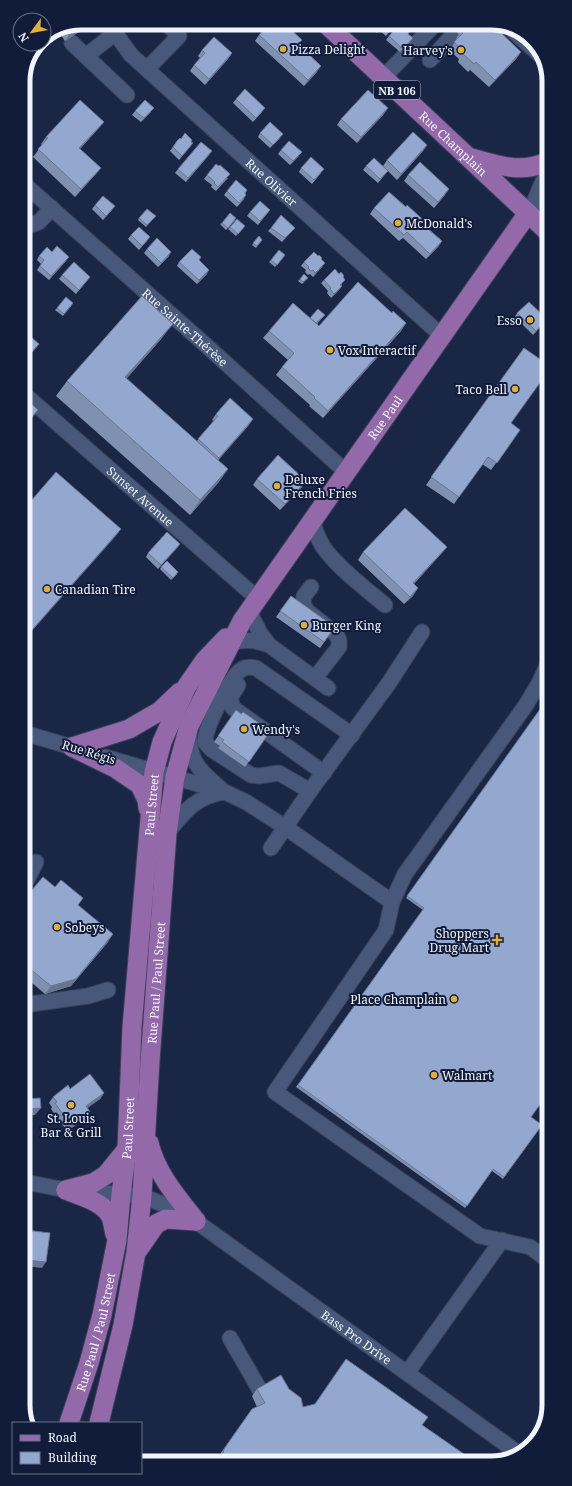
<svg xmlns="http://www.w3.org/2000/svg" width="572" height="1486" font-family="'Noto Serif',serif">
	<rect width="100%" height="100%" fill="#192645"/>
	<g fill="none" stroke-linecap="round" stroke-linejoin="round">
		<defs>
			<g id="minor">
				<path id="s1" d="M108,23l23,32 311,281"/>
				<path d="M512,30l29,26"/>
				<path d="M72,43l55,52"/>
				<path d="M86,56l29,-23"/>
				<path d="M430,60l34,-37"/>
				<path d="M147,69l32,-33 -13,-13"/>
				<path d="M383,78l53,-55"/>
				<path id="s2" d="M23,183l186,165 137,124"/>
				<path d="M528,213c9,-13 11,-27 19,-39"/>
				<path d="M23,222l8,3 8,-3 13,-14"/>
				<path id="s3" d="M24,394l233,204"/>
				<path d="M312,521c4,11 7,22 15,31 16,20 39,37 58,53"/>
				<path d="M311,587l-7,9 -1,8 4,7 29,23 3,6v7l-24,31"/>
				<path d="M249,611l11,22 9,12 59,43"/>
				<path d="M231,643c15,-4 23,-3 38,2"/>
				<path d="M548,664l-9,19 -13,22 -121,169 -13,28 -6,28 -111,162 205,144 50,11 19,14"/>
				<path d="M238,685l-8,13 3,10 91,65"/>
				<path d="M24,733l58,17"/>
				<path d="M189,733c0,29 11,38 32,56"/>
				<path d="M105,757l120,35 21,10 39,25 107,75"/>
				<path d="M310,791l-31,-18 -20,3 -8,-1 -40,-26 -6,-7c0,-14 25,-65 36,-72 4,-3 10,-3 15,-2l96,67"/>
				<path d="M167,833c19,-23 27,-35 57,-41"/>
				<path d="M271,848l39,-57 79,-108 33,-51"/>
				<path d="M24,886l12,-24"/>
				<path d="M24,1005l64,-9 20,-6"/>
				<path id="s4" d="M25,1182l41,8 76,6 41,16 335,241"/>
				<path d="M230,1338l31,54"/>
				<path d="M407,1373l95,-133"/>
			</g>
			<g id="major">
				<path id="s5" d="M325,23l222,208"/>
				<path d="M471,158c27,7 48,16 76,4"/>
				<path d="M72,747l57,-18 31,-18 20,-19"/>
				<path d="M72,747l43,21 25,17 7,15 1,8"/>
				<path d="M149,1143c7,30 28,54 47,78"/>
				<path d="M66,1190c14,6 35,11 44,25 3,5 3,13 5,19"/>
				<path d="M66,1190l27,-7 13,-8 21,-26"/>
				<path d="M138,1250l18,-26 10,-5 30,2"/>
				<path id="s6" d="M69,1423l20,-60 13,-48 15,-75 4,-46 6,-45 5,-122 22,-255 8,-30 25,-56 18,-26 21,-22"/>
				<path id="s7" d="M99,1423l24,-98 13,-73 6,-56 8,-135 17,-228 8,-56 14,-51 53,-105 286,-408"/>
			</g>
		</defs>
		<use href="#minor" stroke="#384158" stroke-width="17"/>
		<use href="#major" stroke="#384158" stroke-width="21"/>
		<use href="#minor" stroke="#48587a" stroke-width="15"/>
		<use href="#major" stroke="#9369a9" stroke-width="19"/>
	</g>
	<path fill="#7f90b1" d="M81,23h9l-2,3 -23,15 -6,-9z
		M177,23h19l-6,7z
		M371,23h26l-11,13 -7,-6 -2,3 -4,-4 2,-3z
		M413,23h14l-6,7z
		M463,25l58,27 -5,7 -27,28 -19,-17 -2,2 -10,-10 1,-3 -10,-9 8,-10 -1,-1 3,-5 -2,-1z
		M404,30l6,1 -2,3 5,4 -3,4 -10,10 -14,-12 3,-4z
		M259,35l58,37 -13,14 -49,-45z
		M202,50l30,3 -4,6 -23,26 -15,-14 4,-6 6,-7 -2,-2z
		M236,99l26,13 -9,10 -20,-19z
		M135,111l16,1 -10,10 -9,-7z
		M384,114l-27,29 -20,-18 4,-6z
		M104,122l-6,7 -18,20 21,19 -6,7 -20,22 -42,-40 9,-12 -1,-1 5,-7z
		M260,133l20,5 -10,10 -12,-11z
		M181,139l10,3 -1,5 -11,13 -9,-9 6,-9z
		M427,145l-4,6 -26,29 -9,-9 -10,12 -15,-13 3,-4h17l4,-6z
		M281,150l18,6 -9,9 -12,-11z
		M209,155l-23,27 -11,-9 3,-4z
		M301,168l20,5 -9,11 -13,-12z
		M207,175l21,3 -12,13 -5,-4 1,-2 -8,-6z
		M408,175l37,20 -11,13 -30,-27z
		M227,191l18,2 -1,6 -7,8 -13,-12z
		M95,205l17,5 -9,10 -11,-11z
		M406,207l25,20 -2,2 13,12 -4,6 -12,12 -23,-21 -4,3 -29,-27 4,-6z
		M270,210l-12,15 -11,-9 3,-4z
		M156,216l-10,11 -8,-7 1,-2z
		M235,220l-9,10 -6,-6 2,-1z
		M245,226l-9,10 -8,-7 2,-2z
		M271,228h24l-13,14 -14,-11z
		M131,235l16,6 -8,9 -11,-11z
		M259,236l3,4 -6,8 -4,-3z
		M147,249l22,7 -11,11 -14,-14z
		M52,252l14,9 -17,19 -12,-10 4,-6 -4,-4 2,-4z
		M285,255l-10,12 -6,-5 2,-2z
		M201,257l-2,3 8,14 -10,10 -20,-18 2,-4z
		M321,260l1,7 -9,10 -3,-3 -2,1 -3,-3 1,-2 -5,-4 3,-4z
		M339,274l5,2 -1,2 -1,6 -1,1 1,1 -3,4 -8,8 -4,-5 1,-2 -7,-8 3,-3z
		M62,275l28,2 -14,17 -17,-15z
		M300,279l6,1 -4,4 -4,-3z
		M72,305l-9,11 -8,-6 2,-2z
		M392,313l14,10 -5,8 -78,87 -14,-12 1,-1 -34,-30 6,-8 6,-7 -25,-22 6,-7 41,-13 13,-1 -6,7 2,2z
		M517,313l27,10 -11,12 -18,-18z
		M162,338l-36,41 71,62 17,-20 -2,-1 4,-6 33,11 -31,35 10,9 -10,14 -28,32 -134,-119 11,-15z
		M524,348l-13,75 9,7 -29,40 -9,-6 -28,40 -28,-19z
		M257,479l45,8 -22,23 -27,-25z
		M180,544l-3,4 -19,21 -12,-12 2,-4z
		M447,547l-6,7 -27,30 -1,12 -9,8 -46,-44 5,-8z
		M161,567l16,7 -6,6 -11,-11z
		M291,596l44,31 -15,21 -44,-31z
		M548,698l-17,419 11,8 -39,54 -11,-8 -27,37 -169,-121 127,-177 -17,-12z
		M236,710l33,23 -24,34 -27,-19 2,-2 -6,-4z
		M24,899l54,6 30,37 -37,44 -26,8 -21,-18z
		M70,1089l34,4 -4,6 -13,9 3,4 -4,6 -19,13 -16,-22 1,-2 -3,-4 4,-6z
		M257,1389h32l14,18 119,18 52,36 -257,1 1,-5 34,-48 5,-2 -5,-11z"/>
	<path fill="#687590" d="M88,23h2l-2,3 -23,15 4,-6z
		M194,23h2l-6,7z
		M397,23l-11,13 2,-4z
		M521,52l-5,7 -27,28 6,-7z
		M232,53l-4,6 -23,26 4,-6z
		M321,66l-4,6 -13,14 4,-6z
		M388,108l-4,6 -27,29 4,-6z
		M104,122l-6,7 -24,26 5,-7z
		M427,145l-4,6 -26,29 4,-6z
		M212,151l-3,4 -23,27 2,-4z
		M101,168l-6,7 -20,22 6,-8z
		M449,189l-4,6 -11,13 4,-6z
		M115,206l-3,4 -9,10 3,-4z
		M442,241l-4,6 -12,12 4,-5z
		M171,252l-2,4 -11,11 3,-4z
		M69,257l-3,4 -17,19 2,-4z
		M325,263l-3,4 -9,10 2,-4z
		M209,270l-2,4 -10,10 2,-4z
		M342,286l-3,4 -8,8 3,-4z
		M547,319l-3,4 -11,12 3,-4z
		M406,323l-5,8 -78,87 5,-7z
		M173,324l-11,14 -47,54 10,-15z
		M39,344l-3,4 -12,14v-1z
		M38,410l-5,7 -9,11v-2z
		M253,419l-4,6 -34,39 4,-6z
		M228,469l-10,14 -28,32 10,-15z
		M306,481l-4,6 -22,23 5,-6z
		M121,529l-6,8 -91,103v-1z
		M180,544l-3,4 -19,21 3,-4z
		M447,547l-6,7 -34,37 6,-8z
		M418,588l-5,8 -9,8 6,-7z
		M113,934l-5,8 -37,44 -26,8 6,-8z
		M104,1093l-4,6 -18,13 4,-6z
		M41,1108l-6,7 -10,1 1,-7z
		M90,1112l-4,6 -19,13 4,-5z
		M25,1260l21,2 -4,6 -17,-2z"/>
	<path fill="#94a7ce" stroke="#687590" d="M81,23h7l-19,12 -4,-5z
		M270,23h14l18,17 -4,4 23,22 -13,14 -49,-45z
		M378,23h19l-9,9 -6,-5 -2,2 -4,-4z
		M420,23h6l-3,3z
		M464,23h27l30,29 -26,28 -19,-18 -2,2 -11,-10 2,-2 -11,-10 9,-9 -1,-2 3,-4 -2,-2z
		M399,25l5,5 2,-3 4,4 -2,3 5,4 -10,11 -14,-13z
		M214,37l18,16 -23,26 -15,-14 11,-12 -3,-3z
		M245,89l20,19 -9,10 -20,-19z
		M368,90l20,18 -27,29 -20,-18z
		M80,100l24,22 -25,26 22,20 -20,21 -43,-40 10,-11 -2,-1z
		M145,100l9,8 -10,10 -9,-7z
		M270,122l13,12 -10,11 -13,-12z
		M413,132l14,13 -26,29 -14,-14z
		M185,133l7,7 -1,2 2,1 -11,13 -9,-9 3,-4v-1l4,-4 1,1z
		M289,141l13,11 -9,9 -12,-11z
		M201,142l11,9 -24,27 -10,-9z
		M311,157l13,12 -10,11 -13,-12z
		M374,158l14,13 -8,8 -14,-13z
		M420,162l29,27 -11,13 -30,-27z
		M216,164l3,2 1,-1 10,9 -12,13 -4,-4 1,-1 -8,-7z
		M236,180l11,10 -2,3 1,2 -7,8 -12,-12z
		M389,192l17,15 1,-2 24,22 -3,2 14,12 -12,13 -23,-22 -3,3 -30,-27z
		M103,196l12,10 -9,10 -11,-11z
		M260,201l10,9 -10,11 -10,-9z
		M147,209l9,7 -9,9 -8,-7z
		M230,213l6,5 -8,10 -6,-5z
		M281,215l14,13 -10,10 -14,-10z
		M237,219l8,7 -7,8 -8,-7z
		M139,227l11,10 -8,9 -11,-11z
		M259,236l3,4 -5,6 -4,-3z
		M157,238l14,14 -10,11 -14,-14z
		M57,246l12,11 -18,19 -11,-10 4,-6 -5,-4 8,-9 5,5z
		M192,249l9,8 -2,3 10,10 -10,10 -20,-18z
		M279,250l6,5 -8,10 -6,-5z
		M314,252l4,4 1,-1 3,3 -1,1 4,4 -10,10 -2,-3 -2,1 -3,-3 1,-1 -5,-5z
		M74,262l16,15 -11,13 -17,-15z
		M335,269l4,5 2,-2 3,4 -1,1 2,3 -5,5 2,1 -8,8 -4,-5 1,-1 -7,-8z
		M304,274l4,4 -5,4 -3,-3z
		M358,282l34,31 1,-2 13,12 -78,88 -14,-13 1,-1 -33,-30 12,-14 -25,-22 24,-28 26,23z
		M142,296l31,28 -48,53 103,92 -28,31 -133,-119z
		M66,297l7,6 -9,11 -7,-6z
		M529,302l18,17 -11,12 -19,-18z
		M318,309l7,6 -9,8 -6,-5z
		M31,337l8,7 -15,17v-16z
		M524,348l23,16v9l-36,50 9,7 -23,33 -9,-6 -29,40 -28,-20z
		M24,397l14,13 -14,16z
		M230,398l23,21 -34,39 -21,-19 20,-23 -2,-2z
		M278,455l28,26 -21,23 -28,-25z
		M56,472l65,57 -97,110v-130z
		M405,508l42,39 -34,36 5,5 -8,9 -47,-45z
		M167,532l13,12 -19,21 -13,-12z
		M167,561l11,11 -5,6 -12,-11z
		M291,596l44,31 -11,15 -44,-31z
		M548,698l1,394 -18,25 11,8 -38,52 -11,-8 -26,37 -169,-121 126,-177 -17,-12z
		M236,710l5,4 2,-2 23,16 -2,2 5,3 -20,29 -27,-20 2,-2 -6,-4z
		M43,877l12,10 6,-7 22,18 -5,7 35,29 -37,45 -25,7 -27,-22v-65z
		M90,1074l14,19 -18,13 4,6 -19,14 -16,-23 2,-1 -4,-5 15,-12 2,4z
		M25,1095v4l15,-1 1,10 -15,1 1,16 -2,4z
		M25,1230l25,3 -4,29 -21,-2z
		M346,1359l82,58 -6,8 52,36 -253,1 3,-13 28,-40 13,-6 -8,-14 24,-14 8,14 12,9 2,9 12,-3z"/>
	<g fill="#e1af34" stroke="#101c3a" stroke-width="1.5">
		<circle cx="283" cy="49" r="4"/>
		<circle cx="461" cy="50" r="4"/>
		<circle cx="398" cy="223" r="4"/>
		<circle cx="530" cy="320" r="4"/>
		<circle cx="330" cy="350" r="4"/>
		<circle cx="515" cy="389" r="4"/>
		<circle cx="277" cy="486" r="4"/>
		<circle cx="47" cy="589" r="4"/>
		<circle cx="304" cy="625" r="4"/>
		<circle cx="244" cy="729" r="4"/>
		<circle cx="57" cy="927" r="4"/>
		<path d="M495 934h4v4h4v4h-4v4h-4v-4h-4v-4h4z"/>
		<circle cx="454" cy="999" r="4"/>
		<circle cx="434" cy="1075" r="4"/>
		<circle cx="71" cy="1105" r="4"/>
	</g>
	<g text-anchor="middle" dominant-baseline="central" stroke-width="4" stroke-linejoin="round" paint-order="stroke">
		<rect fill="#101c3a" stroke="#aeb4c2" stroke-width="1" x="374" y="81" width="46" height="18" rx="3"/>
		<g font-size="11" font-weight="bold" fill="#f1f5fd">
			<text x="397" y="90">NB 106</text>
		</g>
		<g font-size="12" fill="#f1f5fd" stroke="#101c3a" text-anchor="start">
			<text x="291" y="49">Pizza Delight</text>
			<text x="453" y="50" text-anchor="end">Harvey's</text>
			<text x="406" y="223">McDonald's</text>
			<text x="522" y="320" text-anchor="end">Esso</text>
			<text x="338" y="350">Vox Interactif</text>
			<text x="507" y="389" text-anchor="end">Taco Bell</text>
			<text x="285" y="479">Deluxe<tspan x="285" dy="14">French Fries</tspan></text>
			<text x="55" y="589">Canadian Tire</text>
			<text x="312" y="625">Burger King</text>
			<text x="252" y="729">Wendy's</text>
			<text x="65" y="927">Sobeys</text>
			<text x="489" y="933" text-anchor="end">Shoppers<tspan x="489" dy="14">Drug Mart</tspan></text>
			<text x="446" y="999" text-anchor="end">Place Champlain</text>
			<text x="442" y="1075">Walmart</text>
			<text x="71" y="1118" text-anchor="middle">St. Louis<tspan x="71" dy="14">Bar &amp; Grill</tspan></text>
		</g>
		<g font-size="12" fill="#f1f5fd" stroke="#101c3a">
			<text stroke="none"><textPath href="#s5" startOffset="176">Rue Champlain</textPath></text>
			<text stroke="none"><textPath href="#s1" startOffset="229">Rue Olivier</textPath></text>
			<text stroke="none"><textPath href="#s2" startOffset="217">Rue Sainte-Thérèse</textPath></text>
			<text stroke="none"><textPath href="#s7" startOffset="1071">Rue Paul</textPath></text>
			<text stroke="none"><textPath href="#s3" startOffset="155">Sunset Avenue</textPath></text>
			<text transform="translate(89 752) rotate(17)">Rue Régis</text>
			<text stroke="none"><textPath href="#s6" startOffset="626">Paul Street</textPath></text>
			<text stroke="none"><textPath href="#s7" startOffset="445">Rue Paul / Paul Street</textPath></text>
			<text stroke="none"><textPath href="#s6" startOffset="302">Paul Street</textPath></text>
			<text stroke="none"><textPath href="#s6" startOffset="95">Rue Paul / Paul Street</textPath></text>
			<text stroke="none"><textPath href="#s4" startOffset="376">Bass Pro Drive</textPath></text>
		</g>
	</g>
	<path d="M0 0H572V1486H0ZM81 30H491A51 51 0 0 1 542 81V1405A51 51 0 0 1 491 1456H81A51 51 0 0 1 30 1405V81A51 51 0 0 1 81 30Z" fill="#101c3a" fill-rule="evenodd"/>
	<path fill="none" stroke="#f1f5fd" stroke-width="5" d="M81 30H491A51 51 0 0 1 542 81V1405A51 51 0 0 1 491 1456H81A51 51 0 0 1 30 1405V81A51 51 0 0 1 81 30Z"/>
	<rect x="12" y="1422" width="130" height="52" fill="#101c3a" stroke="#6a7388"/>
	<rect x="20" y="1435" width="20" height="6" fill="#9369a9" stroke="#6a7388"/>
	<text x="48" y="1442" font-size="12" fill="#f1f5fd">Road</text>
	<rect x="20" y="1452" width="20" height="12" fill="#94a7ce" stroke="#6a7388"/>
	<text x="48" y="1462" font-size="12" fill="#f1f5fd">Building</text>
	<g transform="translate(32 32) rotate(238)"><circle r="19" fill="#101c3a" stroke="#6a7388"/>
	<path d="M0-3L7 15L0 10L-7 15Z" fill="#e1af34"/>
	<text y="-6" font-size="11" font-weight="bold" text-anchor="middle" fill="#f1f5fd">N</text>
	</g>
</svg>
